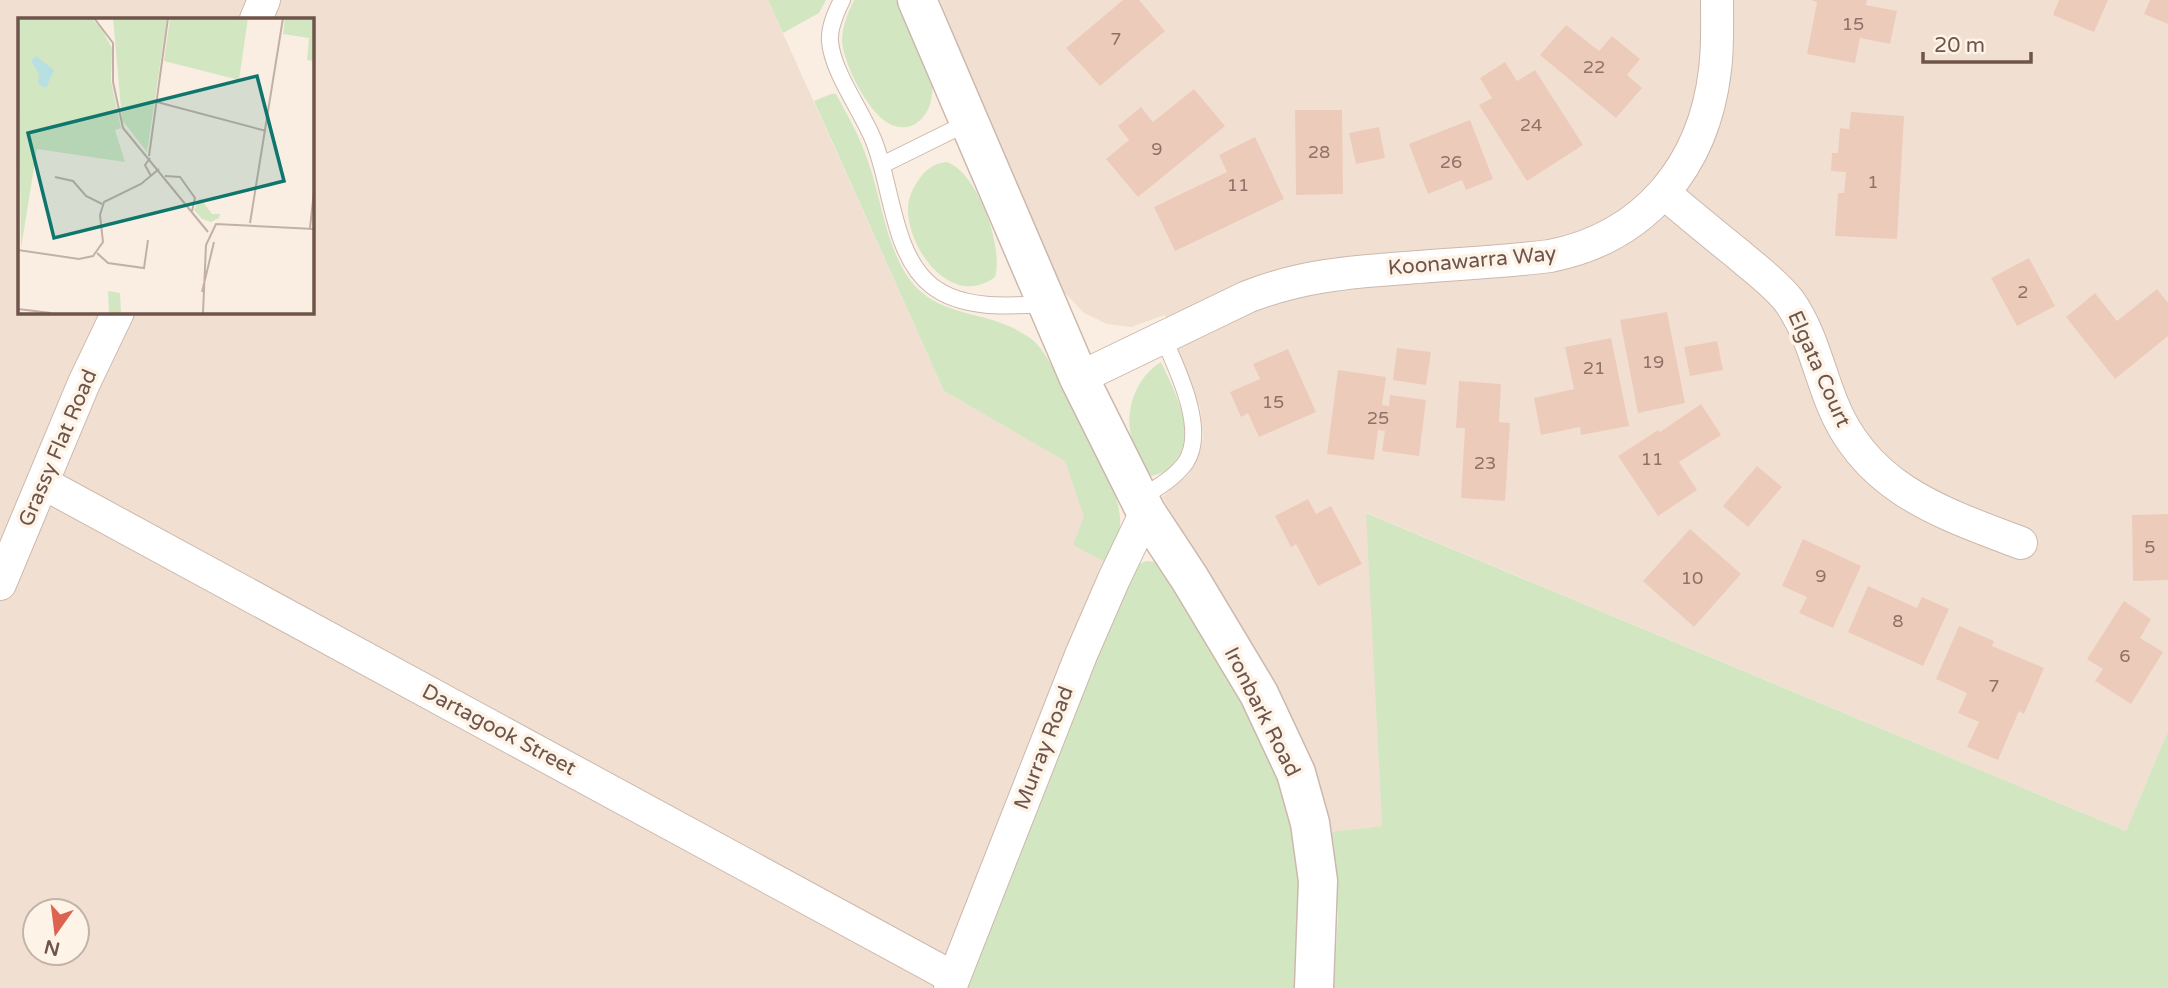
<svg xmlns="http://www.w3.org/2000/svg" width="2168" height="988" font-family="'Varela Round',sans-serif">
	<rect width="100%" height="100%" fill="#faeee2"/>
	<path fill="#f1e0d1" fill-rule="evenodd" d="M0,0h768l176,391 169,97 6,23 1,17 -183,460h-937zM19,19h293v293h-293zM35,911h42v42h-42z
		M940,0h1228v731l-42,100 -759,-318 15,313 -52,6 -68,-168 -100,-167 27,-23 11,-22 3,-15 -3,-29 -35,-93 -34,12 -24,-3 -23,-11 -21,-22 -9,-16 -56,-130z"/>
	<path fill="#d3e6c2" d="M768,0h58l-7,13 -36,20z
		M854,0h42c8,18 16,36 24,54 5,10 10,20 12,30 3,26 -16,54 -44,39 -20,-11 -45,-60 -46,-82 0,-15 6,-28 12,-41z
		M831,94h5c12,22 24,43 32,67 14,40 17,84 42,119 28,38 76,30 112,53 5,3 10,6 13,9 18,19 27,47 39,70 16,33 43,68 46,106 1,16 -7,30 -13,45l-34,-18 11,-28 -19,-56 -121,-70 -130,-290z
		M947,162c31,11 57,86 48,115 -43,33 -89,-29 -87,-70 0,-11 8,-25 16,-34 7,-7 13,-10 23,-11z
		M1161,362c13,28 38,73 13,101 -6,7 -14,12 -24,13 -7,-15 -18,-29 -20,-46 -4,-25 9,-55 31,-68z
		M1366,513l760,318 42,-100v257h-834l4,-74 -1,-38 -7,-44 52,-6z
		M1147,561l8,1 6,5 75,123 45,92 13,56 7,58 -5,92h-333l125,-318 47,-101 6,-6z"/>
	<path fill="#edcbbb" d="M1123,0h16l26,31 -65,55 -34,-38z
		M1811,0h56l-1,5 31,6 -7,33 -30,-6 -5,25 -48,-9 10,-52z
		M2059,0h49l-14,32 -41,-17z
		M2150,0h18v24l-24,-10z
		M1566,25l33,26 13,-15 28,23 -13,16 15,13 -26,30 -76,-63z
		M1505,62l12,19 18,-11 48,75 -56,36 -48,-76 13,-7 -12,-20z
		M1194,89l31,37 -87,71 -32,-38 23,-19 -11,-14 23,-19 12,15z
		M1295,110h47l1,84 -47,1z
		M1851,112l53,4 -7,123 -62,-3 3,-43h6l2,-21 -15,-1 1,-18h6l2,-25 9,1z
		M1470,120l23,59 -27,11 -4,-10 -34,14 -19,-50z
		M1379,127l6,31 -29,6 -7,-31z
		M1255,137l29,62 -109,52 -21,-44 73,-35 -8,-17z
		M2029,258l26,48 -38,20 -26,-48z
		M2157,289l11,14v33l-53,43 -49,-62 29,-24 22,28z
		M1667,312l18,91 -47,10 -18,-93z
		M1611,338l18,88 -48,9 -1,-8 -39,8 -7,-37 40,-9 -9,-42z
		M1717,341l6,29 -33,6 -6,-29z
		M1397,348l34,4 -5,33 -33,-5z
		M1288,349l28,63 -57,25 -11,-24 -7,4 -11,-25 30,-13 -7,-15z
		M1338,370l48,7 -4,28 7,1 1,-11 36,5 -7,56 -37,-5 3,-20 -7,-1 -4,30 -47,-6z
		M1459,381l42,3 -2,38 11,1 -5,78 -44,-3 4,-70h-9z
		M1701,404l20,31 -42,27 18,28 -39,26 -40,-60 40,-26 2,2z
		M1757,466l25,21 -34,40 -25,-21z
		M1308,499l8,15 15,-8 31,58 -44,22 -22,-42 -5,3 -16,-31z
		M2168,514v66l-35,1 -1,-66z
		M1690,529l51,45 -47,53 -51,-46z
		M1803,539l58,27 -28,62 -34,-15 8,-16 -25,-11z
		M1868,586l49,22 5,-11 27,12 -26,57 -75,-34z
		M2124,601l27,18 -11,19 23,14 -32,52 -36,-23 8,-12 -16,-10z
		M1959,626l35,15 -2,5 52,22 -20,46 -5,-3 -21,49 -31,-13 12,-25 -21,-9 9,-20 -31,-14z"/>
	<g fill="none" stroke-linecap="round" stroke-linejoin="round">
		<defs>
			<path id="service" d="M842,0c-6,12 -13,27 -12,41 2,30 31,69 43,98 19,45 19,116 59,147 31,24 78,20 115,18
				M882,165l87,-43
				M1140,499c16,-11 35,-21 46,-37 21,-33 -9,-93 -23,-125"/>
			<path id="minor" d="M256,19l8,-19
				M1664,193c25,21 49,41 74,61 17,15 37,29 51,47 22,31 29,67 43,102 34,86 110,110 189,140
				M1079,378l168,-81c53,-21 102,-25 158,-29 49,-4 97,-6 145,-12 96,-19 154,-91 165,-186 3,-23 2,-47 2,-70
				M43,483l911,495
				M0,584l84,-201 34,-71
				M950,988l131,-333 33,-76 32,-67"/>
			<path id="tertiary" d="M917,0l162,378 67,134 44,67 69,115 37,79 14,50 8,58 -4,107"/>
		</defs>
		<use href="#service" stroke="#ccb8ac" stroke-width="18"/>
		<use href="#minor" stroke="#ccb8ac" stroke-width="34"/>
		<use href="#tertiary" stroke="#ccb8ac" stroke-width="41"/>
		<use href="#service" stroke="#fff" stroke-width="16"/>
		<use href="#minor" stroke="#fff" stroke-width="32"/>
		<use href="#tertiary" stroke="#fff" stroke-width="38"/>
	</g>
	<g text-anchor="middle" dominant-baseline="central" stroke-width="7" stroke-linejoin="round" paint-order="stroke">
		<g font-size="18" fill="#8e7267">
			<text x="1853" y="24">15</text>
			<text x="1116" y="39">7</text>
			<text x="1594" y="67">22</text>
			<text x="1531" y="125">24</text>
			<text x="1157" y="149">9</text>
			<text x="1319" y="152">28</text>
			<text x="1451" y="162">26</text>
			<text x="1873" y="182">1</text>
			<text x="1238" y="185">11</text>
			<text x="2023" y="292">2</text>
			<text x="1653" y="362">19</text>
			<text x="1594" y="368">21</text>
			<text x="1273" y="402">15</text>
			<text x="1378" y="418">25</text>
			<text x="1652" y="459">11</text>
			<text x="1485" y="463">23</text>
			<text x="2150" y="547">5</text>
			<text x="1821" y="576">9</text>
			<text x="1692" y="578">10</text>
			<text x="1898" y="621">8</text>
			<text x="2125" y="656">6</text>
			<text x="1994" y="686">7</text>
		</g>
		<g font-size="21" fill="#6f544b" stroke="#fdf3e7">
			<text transform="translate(1472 261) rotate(-5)">Koonawarra Way</text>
			<text transform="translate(1819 369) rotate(66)">Elgata Court</text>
			<text transform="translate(58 448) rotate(-67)">Grassy Flat Road</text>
			<text transform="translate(1262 712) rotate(63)">Ironbark Road</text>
			<text transform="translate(499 730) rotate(28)">Dartagook Street</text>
			<text transform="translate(1044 748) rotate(-69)">Murray Road</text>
		</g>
	</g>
	<g transform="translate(18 18)">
		<rect width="296" height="296" fill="#faeee2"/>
		<path d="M0,0h73l10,10 11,20 -1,33 10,47 -6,2 10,32 -88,-13 -16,99zM95,0h54l-20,134 -25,-32zM152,0h78l-9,62 -75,-19zM267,0h29v43l-7,-1 2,-22 -26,-4zM182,180l12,16h8l-1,4 -8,4 -9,-3 -8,-9zM90,273l12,2 1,20h-12z" fill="#d3e6c2"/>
		<path d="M18,38l18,14 -8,18 -8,-4 1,-10 -8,-13z" fill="#b8dfe1"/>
		<path fill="none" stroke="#c2b0a6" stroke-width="2" d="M76,0l19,25v39l10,46 85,104M139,84l109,29M131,138l19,-138M132,140l-5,7 6,11M147,158l15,1 15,21 -3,13M37,159l18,4 13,15 16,8M232,205l33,-205M292,210l4,-37M0,232l61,9 14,-3 10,-14 -3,-27 4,-13 37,-18 18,-15M79,235l11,10 36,5 4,-28M184,274l12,-50M0,291l33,4M185,295l3,-68 10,-21 98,5"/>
		<path fill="#0f766e" fill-opacity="0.15" stroke="#0f766e" stroke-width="3.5" d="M239,58l27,105 -230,57 -26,-105z"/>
		<rect width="296" height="296" fill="none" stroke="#6f544b" stroke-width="3.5"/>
	</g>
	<g transform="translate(56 932) rotate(194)"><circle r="33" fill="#fdf3e7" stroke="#c4b3a9" stroke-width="2"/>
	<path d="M0-5L12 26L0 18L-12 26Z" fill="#db6350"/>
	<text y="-10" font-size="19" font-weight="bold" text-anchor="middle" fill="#6f544b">N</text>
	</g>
	<path d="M1923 52v10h108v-10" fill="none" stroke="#6f544b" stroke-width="3.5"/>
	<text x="1934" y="52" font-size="21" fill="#6f544b" stroke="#fdf3e7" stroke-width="5" paint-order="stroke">20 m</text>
</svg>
